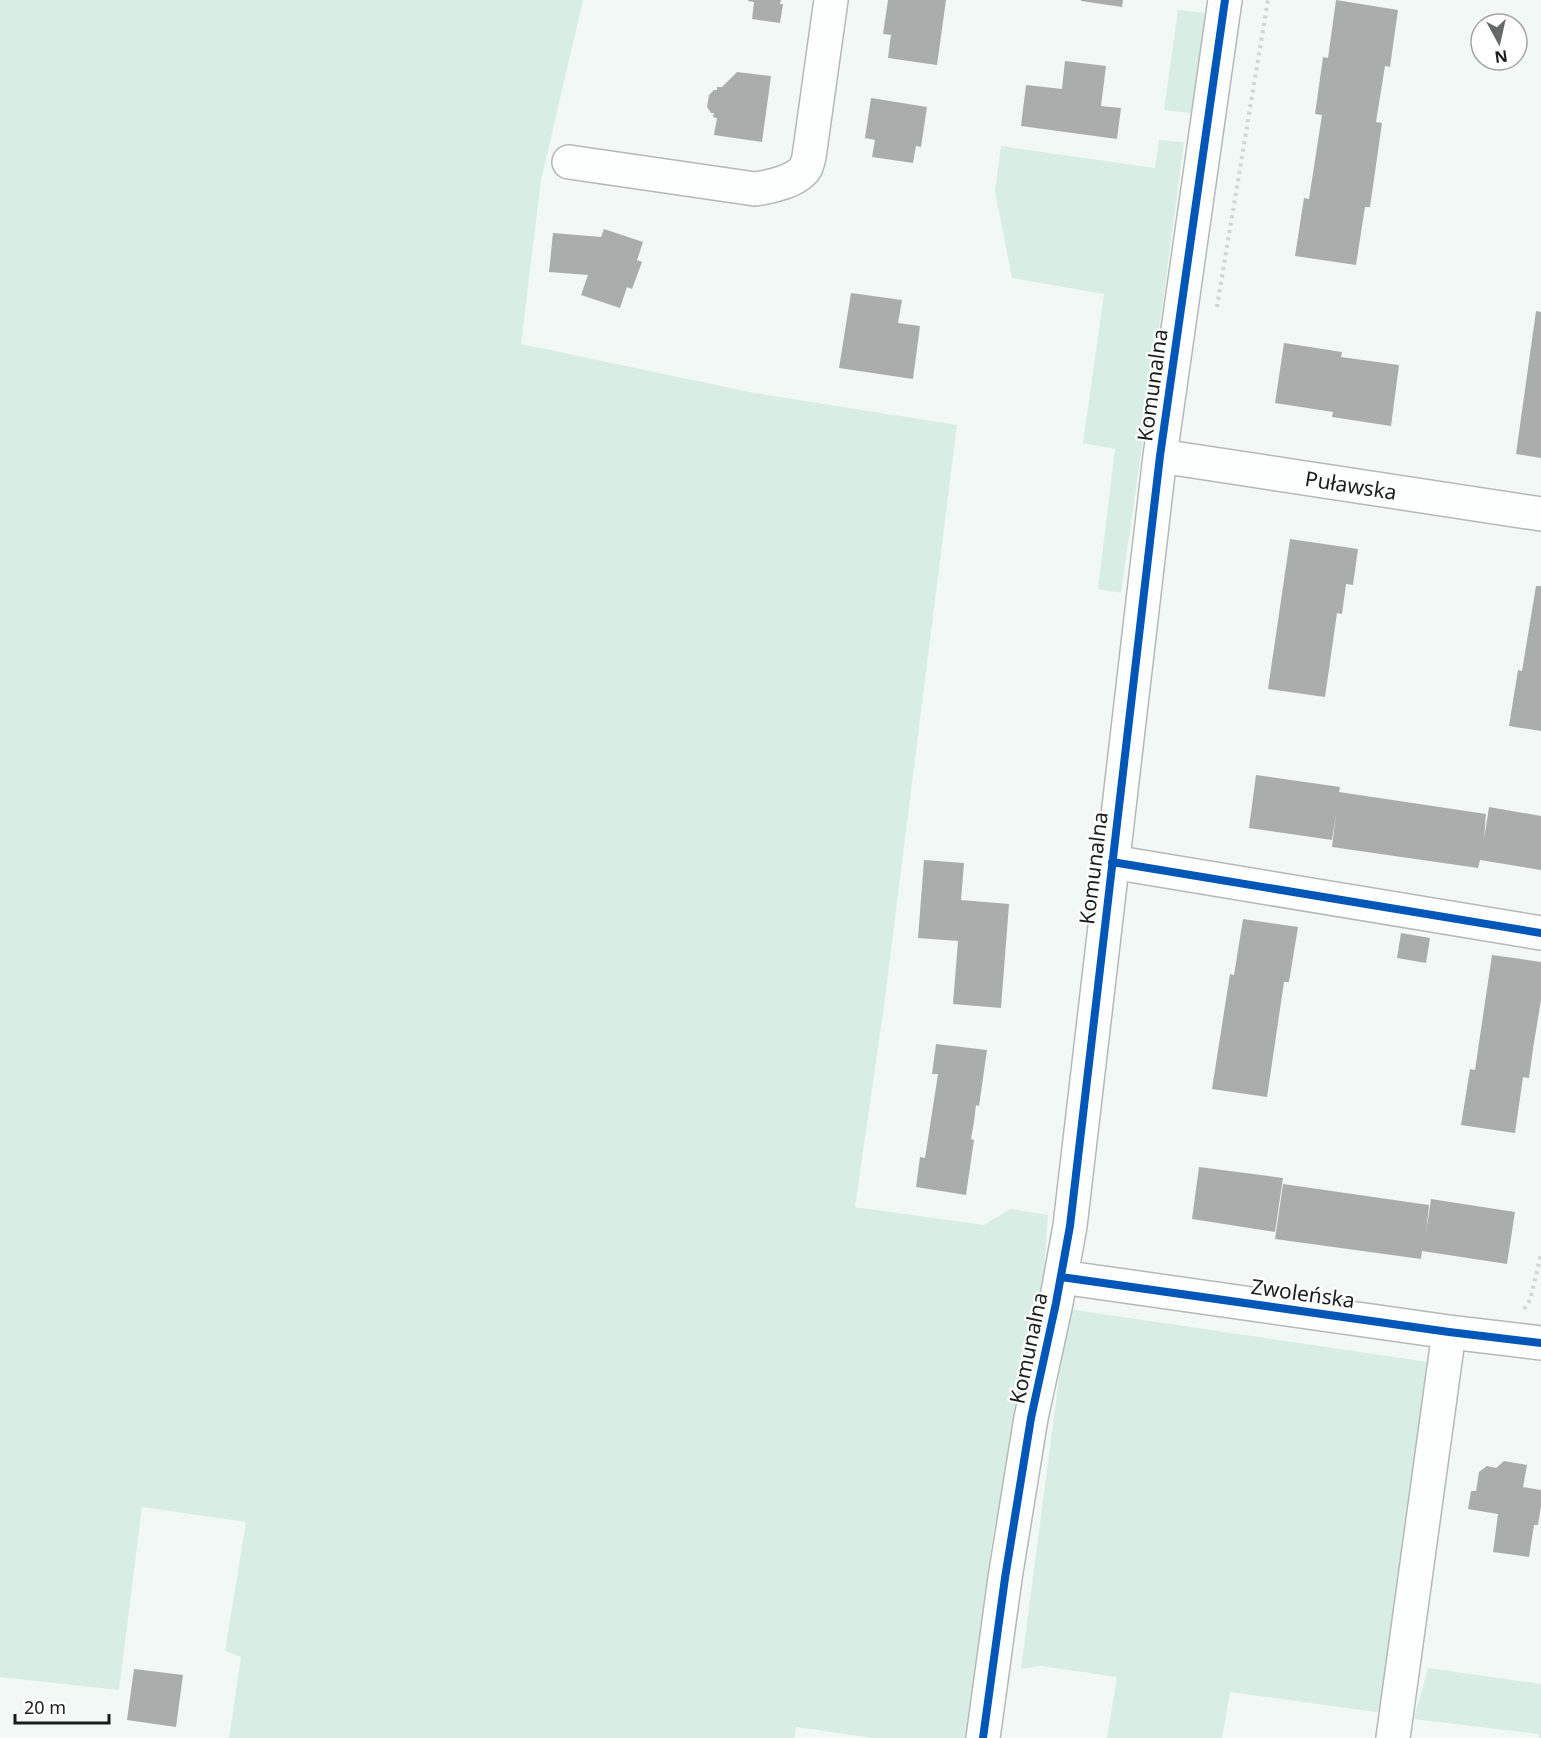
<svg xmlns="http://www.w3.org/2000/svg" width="1541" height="1738" font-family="'Noto Sans',sans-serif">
	<rect width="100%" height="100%" fill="#f2f8f5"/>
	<path fill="#d8eee4" d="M0,0h583l-42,180 -20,164 233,49 203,32 -73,581 -29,201 129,18 26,-16 38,6 -5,72 -18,50 -18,141 -14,57 -28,203h-93l-76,-11 -2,11h-565l12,-81 -16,-6 21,-129 -104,-15 -23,183 -119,-13z
		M1178,10l28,3 -15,100 -27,-3z
		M1159,140l25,2 -21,159 -42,292 -23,-4 17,-140 -32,-6 21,-149 -92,-16 -17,-87 6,-45 154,22z
		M1068,1309l360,53 -45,351 -153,-21 -8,46h-115l10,-61 -76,-11 -20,3z
		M1428,1668l113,16v54h-2v-4l-125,-15z"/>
	<path fill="#a9aeac" d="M748,0h33l-1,4h3l-3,19 -28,-4 2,-17 -6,-1z
		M888,0h58l-9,65 -49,-7 3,-23 -8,-1z
		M1081,0h42l-1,7 -41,-6z
		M1336,0l62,10 -8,57 -5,-1 -9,56 6,1 -12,84h-5l-9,58 -61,-9 9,-58 5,1 13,-84 -7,-1 8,-57 5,1z
		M1065,61l41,5 -5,40 20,2 -4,31 -96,-13 5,-41 36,4z
		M737,72l34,4 -9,66 -48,-7 3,-17 -4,-1 1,-4h-3l-4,-6 2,-12 5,-5h3v-3h5z
		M871,98l56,9 -6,40 -5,-1 -3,17 -41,-6 3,-17 -10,-2z
		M604,229l39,13 -6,18 5,2 -10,27 -5,-2 -7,21 -39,-13 7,-20 -39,-3 4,-39 48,4z
		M851,293l51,7 -4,23 22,3 -7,53 -74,-11z
		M1536,311l5,1v146l-25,-4z
		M1284,343l58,9 -1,5 58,8 -8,61 -59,-9 1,-5 -58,-9z
		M1290,539l68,10 -5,36 -7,-1 -4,30 -5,-1 -12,84 -57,-8z
		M1536,586h5v145l-32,-5 9,-56 4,1z
		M1256,775l84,12 -1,5 147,22 -2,25 5,-32 52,9v54l-61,-10 -2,8 -146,-21 4,-33 -4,26 -83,-12z
		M924,860l40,3 -3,37 48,4 -8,104 -48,-4 5,-63 -40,-3z
		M1243,919l55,8 -9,55h-5l-17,115 -55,-8 18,-115 4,1z
		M1401,933l29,5 -4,25 -29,-5z
		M1492,955l49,7v38l-8,49 -4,29 -6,-1 -8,56 -54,-8 9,-56 5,1z
		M936,1044l51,6 -8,56 -3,-1 -2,17 -3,17 3,1 -8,55 -50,-8 4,-30 5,1 13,-84h-6z
		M1199,1167l84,11 -8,54 -83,-13z
		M1283,1184l146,21 -3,28 5,-34 84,13 -8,52 -85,-13 -1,8 -146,-20z
		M1504,1461l23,4 -4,22 18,3v16l-3,19h-4l-5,32 -36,-5 5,-38 -30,-5 3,-18h5l3,-19 8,-6 9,2z
		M134,1669l49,6 -7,52 -49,-7z"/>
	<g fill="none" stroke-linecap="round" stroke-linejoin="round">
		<defs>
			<path id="minor" d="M569,162l186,27c15,-2 43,-8 51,-22 1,-3 2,-6 3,-10l22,-157
				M1160,456l381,58
				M1112,862l429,71
				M1061,1277l388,55 92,11
				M983,1738l22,-160 26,-160 25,-115 14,-77 90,-770 65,-456
				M1393,1738l56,-406"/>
		</defs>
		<use href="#minor" stroke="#b4b9b6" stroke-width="36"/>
		<path stroke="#d3d4d4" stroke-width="4" stroke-dasharray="3 4.5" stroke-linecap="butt" d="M1217,307l51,-307
			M1524,1309l6,-9 11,-46"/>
		<use href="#minor" stroke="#fdfefe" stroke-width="33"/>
		<defs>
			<path id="cycleway" d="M1112,862l429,71
				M1061,1277l388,55 92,11
				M983,1738l22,-160 26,-160 25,-115 14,-77 90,-770 65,-456"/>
		</defs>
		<use href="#cycleway" stroke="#fff" stroke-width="11"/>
		<use href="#cycleway" stroke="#0057b8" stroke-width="8"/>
	</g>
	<g text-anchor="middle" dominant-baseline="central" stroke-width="4.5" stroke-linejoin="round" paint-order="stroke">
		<g font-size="21" fill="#191e1c" stroke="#fff">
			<text transform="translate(1152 385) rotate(-82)">Komunalna</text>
			<text transform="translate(1351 485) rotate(9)">Puławska</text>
			<text transform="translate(1093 868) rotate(-83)">Komunalna</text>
			<text transform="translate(1303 1293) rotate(8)">Zwoleńska</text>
			<text transform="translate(1028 1348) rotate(-78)">Komunalna</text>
		</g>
	</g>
	<g transform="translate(1499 42) rotate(172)"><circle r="28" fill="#ffffff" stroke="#a3a5a4" stroke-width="1.5"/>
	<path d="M0-4.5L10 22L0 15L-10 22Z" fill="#656a68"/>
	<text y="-9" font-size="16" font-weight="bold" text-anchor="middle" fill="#191e1c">N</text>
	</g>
	<path d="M15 1714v9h94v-9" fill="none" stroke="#191e1c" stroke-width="3"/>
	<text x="24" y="1714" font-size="18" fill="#191e1c" stroke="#ffffff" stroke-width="4.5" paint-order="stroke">20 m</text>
</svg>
